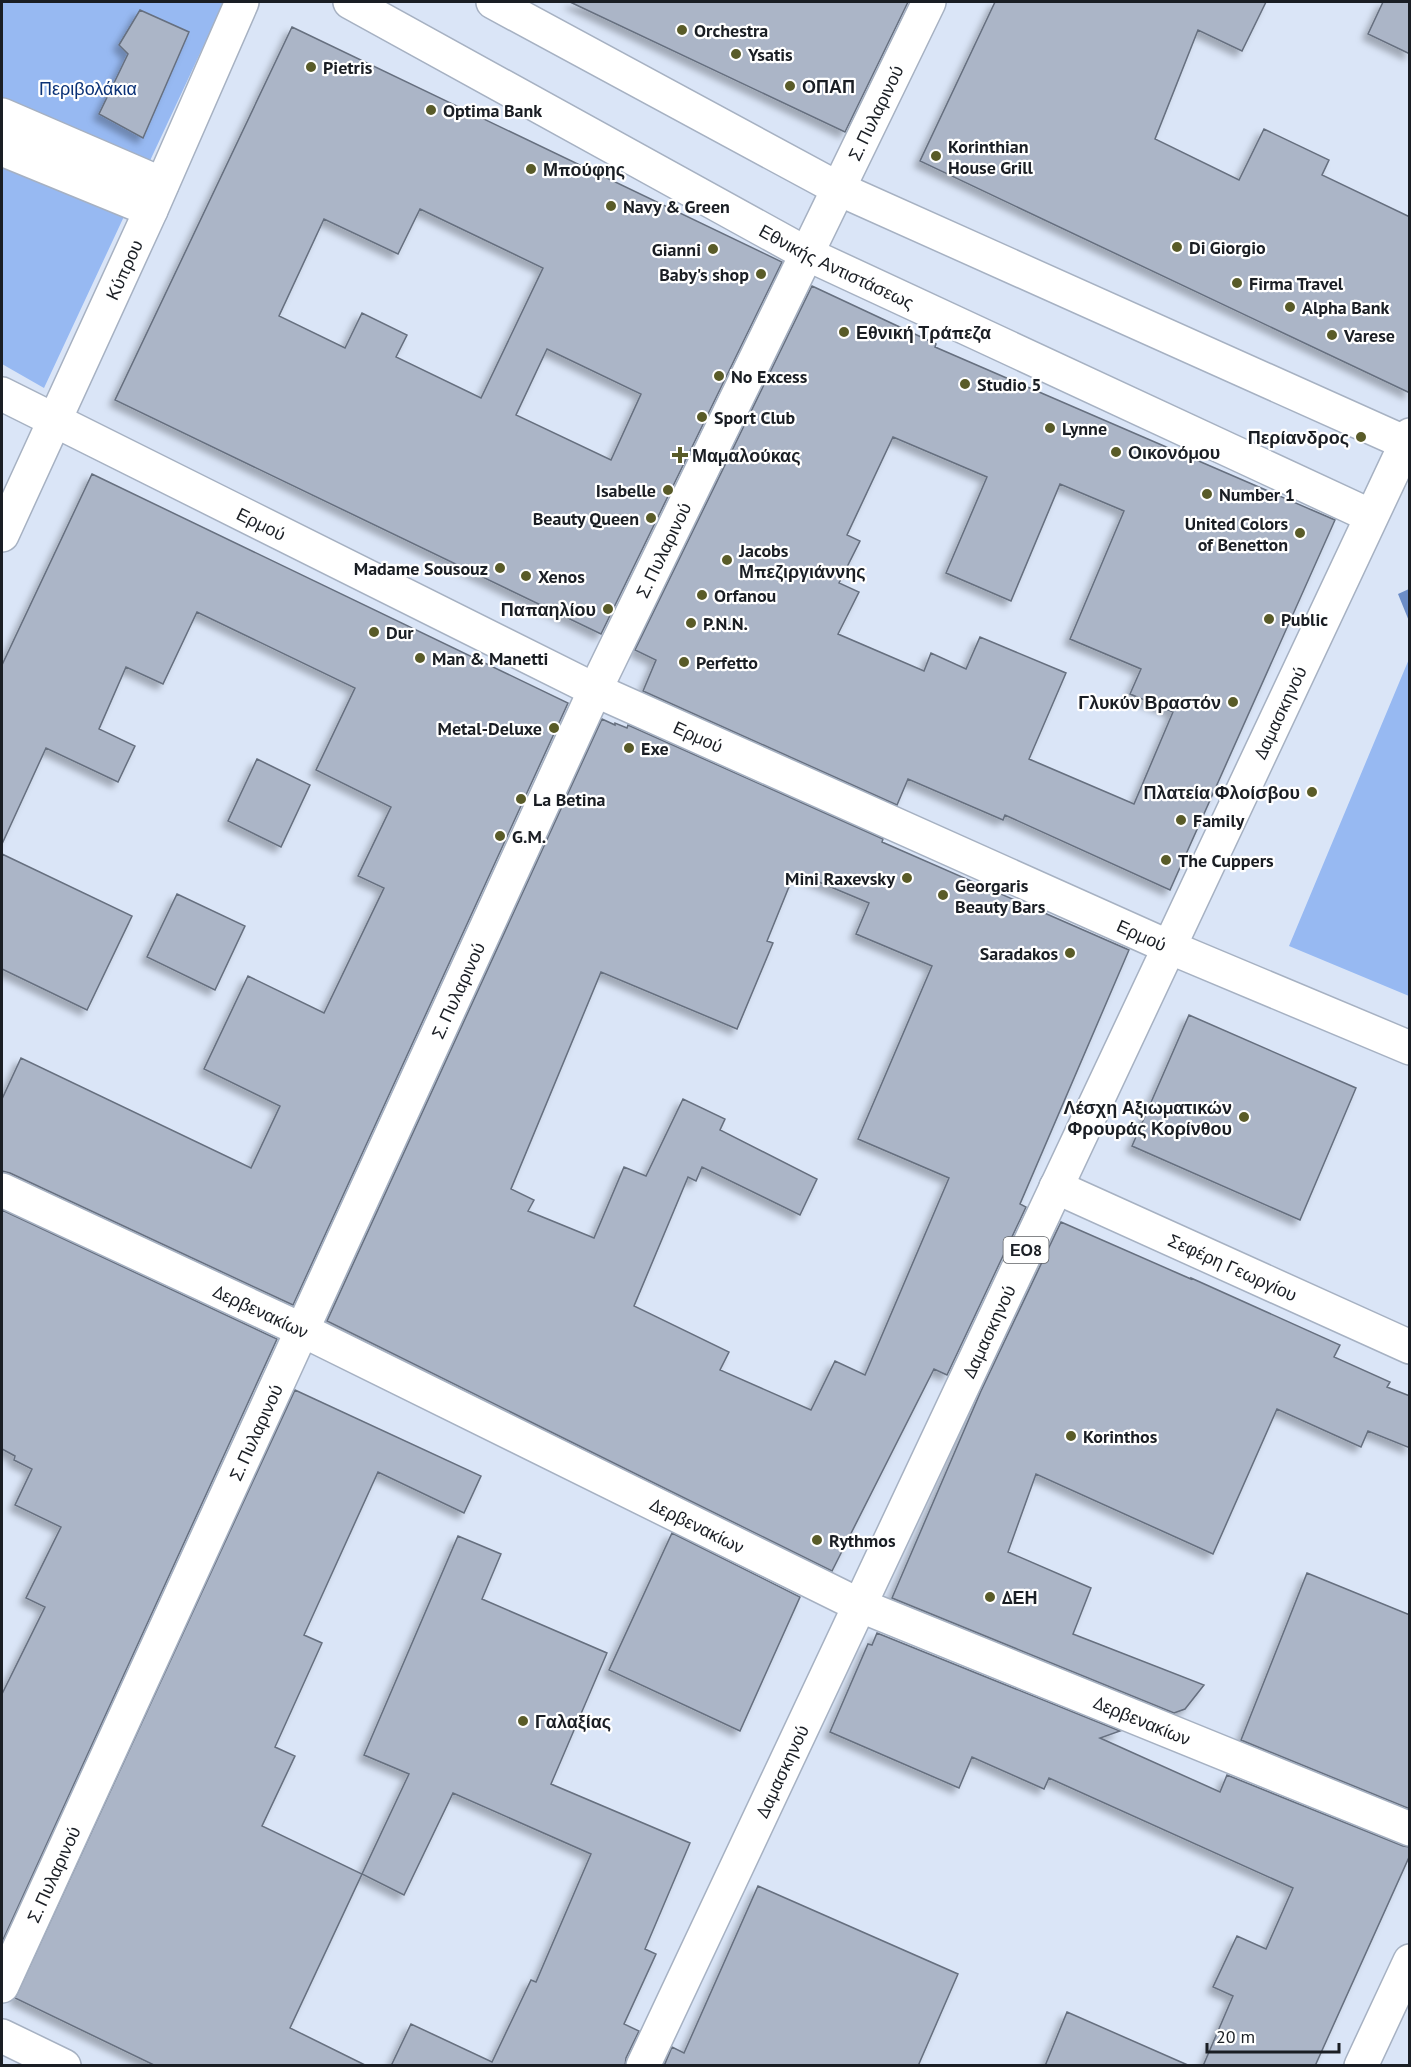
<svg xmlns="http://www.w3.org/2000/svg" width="1411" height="2067" font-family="'PT Sans',sans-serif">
	<defs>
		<filter id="shadow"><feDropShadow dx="-5.5" dy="5.5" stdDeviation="3" flood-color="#0004"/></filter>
	</defs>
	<rect width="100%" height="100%" fill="#dae5f7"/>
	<path fill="#97b9f2" d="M2,2h222l-180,386 -42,-24z
		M1409,659v337l-120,-50z"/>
	<path fill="#6c8dc7" d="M1409,589v32l-11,-27z"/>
	<path fill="#abb5c7" stroke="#666f7f" stroke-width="1.5" fill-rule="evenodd" filter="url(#shadow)" d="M570,2h338l-63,130z
		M995,2h271l-24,49 -44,-21 -43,109 84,41 25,-51 65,31 -7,15 88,42v176l-490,-232z
		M1383,2h27v52l-42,-20z
		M140,10l49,22 -46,106 -44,-24 29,-60 -9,-9z
		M292,27l490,235 -181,372 -486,-234zM420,209l123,59 -62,130 -85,-41 11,-22 -45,-22 -17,35 -66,-32 45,-97 74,35zM547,349l94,45 -30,66 -95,-45z
		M812,286l124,58 -1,3 400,173 -165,370 -165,-75 -2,5 -95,-41 -11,26 -254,-114 13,-31 -21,-10zM893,437l94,40 -41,96 65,28 49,-117 64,27 -54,128 71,30 -11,25 43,18 -39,92 -105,-45 37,-86 -86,-36 -14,32 -35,-16 -7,18 -86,-37 21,-42 -20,-9 21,-42 -13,-6z
		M92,474l476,229 -275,602 -283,-132 -8,-2v-72l19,-41 230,110 29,-62 -76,-37 44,-93 76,37 60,-125 -26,-12 33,-69 -75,-37 39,-82 -158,-76 -34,72 -37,-17 -27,62 36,17 -17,36 -72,-34 -44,96v-179z
		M602,719l13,6v-2l12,5 1,-3 255,114 -1,3 247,108 -109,254 6,3 -79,168 -13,-6 -102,202 -505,-250zM795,872l74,31 -13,31 76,32 -74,173 91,39 -84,197 -30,-14 -24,49 -91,-40 9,-18 -95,-46 54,-129 8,4 6,-14 98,48 17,-36 -97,-49 5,-11 -42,-20 -37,77 -22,-9 -30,71 -66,-27 6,-11 -23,-11 90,-217 136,57 36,-86 -6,-2z
		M257,759l53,26 -29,62 -53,-26z
		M2,854l130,62 -45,94 -85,-41z
		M177,894l68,32 -30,64 -68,-33z
		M1189,1015l167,73 -56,132 -168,-74z
		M2,1210l275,129 -275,603v-248l43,-87 -19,-9 35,-71 -46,-22 17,-36 -18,-9 1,-4 -13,-7z
		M1061,1222l130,57v-1l149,67 -6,12 56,25 -3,5 23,9v52l-42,-17 -7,16 -84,-38 -64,145 -177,-80 -28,78 83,36 -18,46 131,51 -19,24 -11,4 -282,-115 89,-207z
		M295,1390l186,86 -17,37 -86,-41 -74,163 18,8 -47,104 20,9 -33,70 100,48 -72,154 77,38h-211l-141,-68z
		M672,1533l128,64 -60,134 -131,-61z
		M458,1536l43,18 -19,45 125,54 -56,131 139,59 -45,106 11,5 -32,70 15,7 -13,27 -1,8h-234l20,-42 81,38 39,-82 5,2 55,-128 -138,-61 -49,102 -42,-21 47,-100 -45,-19z
		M1307,1573l103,42v194l-169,-69z
		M877,1633l243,98 -20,7 120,54 7,-17 176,71 7,1v8l-95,211h-112l30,-70 -20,-9 24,-51 29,13 27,-61 -244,-110 -5,11 -72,-32 -13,31 -129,-56 38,-88 4,1z
		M758,1886l200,88 -40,92h-254l8,-19 12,6z
		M1067,2012l123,54h-145z"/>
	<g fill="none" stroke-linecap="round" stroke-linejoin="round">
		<defs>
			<g id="minor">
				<path id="s1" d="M350,2l457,252 564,262"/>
				<path d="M493,2l346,187 567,254"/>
				<path d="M2,115l160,69"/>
				<path d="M2,149l149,61"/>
				<path id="s2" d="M2,394l593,296 574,257 241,101"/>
				<path id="s3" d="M2,535l149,-325 91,-208"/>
				<path id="s4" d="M1056,1187l354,160"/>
				<path id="s5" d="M2,1190l300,140 557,275 551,224"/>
				<path id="s6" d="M2,1986l593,-1296 334,-688"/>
				<path d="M2,2036l62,30"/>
				<path d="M1361,2066l49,-105"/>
			</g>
			<g id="major">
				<path id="s7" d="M643,2066l767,-1631"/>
			</g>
		</defs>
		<use href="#minor" stroke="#a6b1c2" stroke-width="36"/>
		<use href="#major" stroke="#a6b1c2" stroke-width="36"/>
		<use href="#minor" stroke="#fff" stroke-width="33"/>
		<use href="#major" stroke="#fff" stroke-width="33"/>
	</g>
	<g fill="#595b28" stroke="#fff" stroke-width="2">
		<circle cx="682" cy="30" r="6"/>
		<circle cx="736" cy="54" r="6"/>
		<circle cx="311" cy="67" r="6"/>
		<circle cx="790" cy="86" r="6"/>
		<circle cx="431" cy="110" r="6"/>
		<circle cx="936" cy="156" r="6"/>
		<circle cx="531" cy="169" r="6"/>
		<circle cx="611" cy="206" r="6"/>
		<circle cx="1177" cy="247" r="6"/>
		<circle cx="713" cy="249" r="6"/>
		<circle cx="761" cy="274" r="6"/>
		<circle cx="1237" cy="283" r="6"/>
		<circle cx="1290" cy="307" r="6"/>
		<circle cx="844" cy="332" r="6"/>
		<circle cx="1332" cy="335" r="6"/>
		<circle cx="719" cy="376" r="6"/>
		<circle cx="965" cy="384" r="6"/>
		<circle cx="702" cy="417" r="6"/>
		<circle cx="1050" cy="428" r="6"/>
		<circle cx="1361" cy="437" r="6"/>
		<circle cx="1116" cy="452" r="6"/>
		<path d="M677 446h6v6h6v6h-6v6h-6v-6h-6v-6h6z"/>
		<circle cx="668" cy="490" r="6"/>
		<circle cx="1207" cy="494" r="6"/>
		<circle cx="651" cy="518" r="6"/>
		<circle cx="1300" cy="533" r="6"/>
		<circle cx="727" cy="560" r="6"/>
		<circle cx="500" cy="568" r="6"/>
		<circle cx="526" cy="576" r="6"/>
		<circle cx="702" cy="595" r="6"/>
		<circle cx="608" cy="609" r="6"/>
		<circle cx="1269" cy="619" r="6"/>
		<circle cx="691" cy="623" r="6"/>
		<circle cx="374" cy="632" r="6"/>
		<circle cx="420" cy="658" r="6"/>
		<circle cx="684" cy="662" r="6"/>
		<circle cx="1233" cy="702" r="6"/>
		<circle cx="554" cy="728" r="6"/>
		<circle cx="629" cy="748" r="6"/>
		<circle cx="1312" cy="792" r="6"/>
		<circle cx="521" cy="799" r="6"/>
		<circle cx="1181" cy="820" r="6"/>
		<circle cx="500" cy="836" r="6"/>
		<circle cx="1166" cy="860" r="6"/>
		<circle cx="907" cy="878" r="6"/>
		<circle cx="943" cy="895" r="6"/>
		<circle cx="1070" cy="953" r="6"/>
		<circle cx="1244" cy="1117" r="6"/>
		<circle cx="1071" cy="1436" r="6"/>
		<circle cx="817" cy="1540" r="6"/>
		<circle cx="990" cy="1597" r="6"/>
		<circle cx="523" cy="1721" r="6"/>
	</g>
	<g text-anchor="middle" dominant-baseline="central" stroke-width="4.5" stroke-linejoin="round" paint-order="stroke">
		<rect fill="#fff" stroke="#5f6266" stroke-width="1.5" x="1003.5" y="1237" width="45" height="26" rx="4.5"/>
		<g font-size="16" font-weight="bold" fill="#1a1e24">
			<text x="1026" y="1250">ΕΟ8</text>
		</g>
		<g font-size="18" font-weight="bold" fill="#1a1e24" stroke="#fff" text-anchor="start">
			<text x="694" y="30">Orchestra</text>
			<text x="748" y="54">Ysatis</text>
			<text x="323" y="67">Pietris</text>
			<text x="802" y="86">ΟΠΑΠ</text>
			<text x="443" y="110">Optima Bank</text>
			<text x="948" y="146">Korinthian<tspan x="948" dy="21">House Grill</tspan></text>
			<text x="543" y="169">Μπούφης</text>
			<text x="623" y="206">Navy &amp; Green</text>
			<text x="1189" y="247">Di Giorgio</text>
			<text x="701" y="249" text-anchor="end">Gianni</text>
			<text x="749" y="274" text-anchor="end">Baby's shop</text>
			<text x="1249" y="283">Firma Travel</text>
			<text x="1302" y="307">Alpha Bank</text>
			<text x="856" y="332">Εθνική Τράπεζα</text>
			<text x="1344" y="335">Varese</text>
			<text x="731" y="376">No Excess</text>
			<text x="977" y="384">Studio 5</text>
			<text x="714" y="417">Sport Club</text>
			<text x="1062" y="428">Lynne</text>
			<text x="1349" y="437" text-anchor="end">Περίανδρος</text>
			<text x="1128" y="452">Οικονόμου</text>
			<text x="692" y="455">Μαμαλούκας</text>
			<text x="656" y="490" text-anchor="end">Isabelle</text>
			<text x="1219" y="494">Number 1</text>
			<text x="639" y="518" text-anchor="end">Beauty Queen</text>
			<text x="1288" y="523" text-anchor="end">United Colors<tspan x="1288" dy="21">of Benetton</tspan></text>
			<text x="739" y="550">Jacobs<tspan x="739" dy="21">Μπεζιργιάννης</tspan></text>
			<text x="488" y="568" text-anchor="end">Madame Sousouz</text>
			<text x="538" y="576">Xenos</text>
			<text x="714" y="595">Orfanou</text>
			<text x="596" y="609" text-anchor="end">Παπαηλίου</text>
			<text x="1281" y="619">Public</text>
			<text x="703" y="623">P.N.N.</text>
			<text x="386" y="632">Dur</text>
			<text x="432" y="658">Man &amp; Manetti</text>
			<text x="696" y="662">Perfetto</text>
			<text x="1221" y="702" text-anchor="end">Γλυκύν Βραστόν</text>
			<text x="542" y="728" text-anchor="end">Metal-Deluxe</text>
			<text x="641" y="748">Exe</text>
			<text x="1300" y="792" text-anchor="end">Πλατεία Φλοίσβου</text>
			<text x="533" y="799">La Betina</text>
			<text x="1193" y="820">Family</text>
			<text x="512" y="836">G.M.</text>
			<text x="1178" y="860">The Cuppers</text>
			<text x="895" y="878" text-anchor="end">Mini Raxevsky</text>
			<text x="955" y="885">Georgaris<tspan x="955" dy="21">Beauty Bars</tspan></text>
			<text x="1058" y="953" text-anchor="end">Saradakos</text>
			<text x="1232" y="1107" text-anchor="end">Λέσχη Αξιωματικών<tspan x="1232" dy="21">Φρουράς Κορίνθου</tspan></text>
			<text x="1083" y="1436">Korinthos</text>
			<text x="829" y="1540">Rythmos</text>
			<text x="1002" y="1597">ΔΕΗ</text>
			<text x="535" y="1721">Γαλαξίας</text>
		</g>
		<g font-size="18" fill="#0b3277" stroke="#fff">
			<text x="88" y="88">Περιβολάκια</text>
		</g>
		<g font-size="18" fill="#1a1e24" stroke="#fff">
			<text stroke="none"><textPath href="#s6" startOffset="2067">Σ. Πυλαρινού</textPath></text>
			<text stroke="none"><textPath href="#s1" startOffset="554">Εθνικής Αντιστάσεως</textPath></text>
			<text stroke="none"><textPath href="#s3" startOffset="292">Κύπρου</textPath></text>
			<text stroke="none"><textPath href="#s2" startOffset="290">Ερμού</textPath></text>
			<text stroke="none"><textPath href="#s6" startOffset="1581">Σ. Πυλαρινού</textPath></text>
			<text stroke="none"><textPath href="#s7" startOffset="1496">Δαμασκηνού</textPath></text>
			<text stroke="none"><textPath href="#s2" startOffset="776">Ερμού</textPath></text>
			<text stroke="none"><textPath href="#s2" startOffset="1262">Ερμού</textPath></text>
			<text stroke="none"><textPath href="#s6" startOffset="1095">Σ. Πυλαρινού</textPath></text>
			<text stroke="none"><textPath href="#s4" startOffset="194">Σεφέρη Γεωργίου</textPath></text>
			<text stroke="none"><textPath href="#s5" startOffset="286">Δερβενακίων</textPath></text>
			<text stroke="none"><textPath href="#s7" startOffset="812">Δαμασκηνού</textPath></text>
			<text stroke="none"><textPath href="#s6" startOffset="609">Σ. Πυλαρινού</textPath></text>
			<text stroke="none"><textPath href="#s5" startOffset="772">Δερβενακίων</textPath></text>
			<text stroke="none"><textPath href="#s5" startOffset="1258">Δερβενακίων</textPath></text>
			<text stroke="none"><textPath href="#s7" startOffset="326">Δαμασκηνού</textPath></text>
			<text stroke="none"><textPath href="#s6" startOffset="123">Σ. Πυλαρινού</textPath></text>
		</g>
	</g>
	<rect width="1411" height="2067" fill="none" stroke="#1a1e24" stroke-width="6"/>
	<path d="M1207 2043v9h132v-9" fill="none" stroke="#1a1e24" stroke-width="3"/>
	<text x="1216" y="2043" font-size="18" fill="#1a1e24" stroke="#ffffff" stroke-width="4.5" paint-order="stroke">20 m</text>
</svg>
